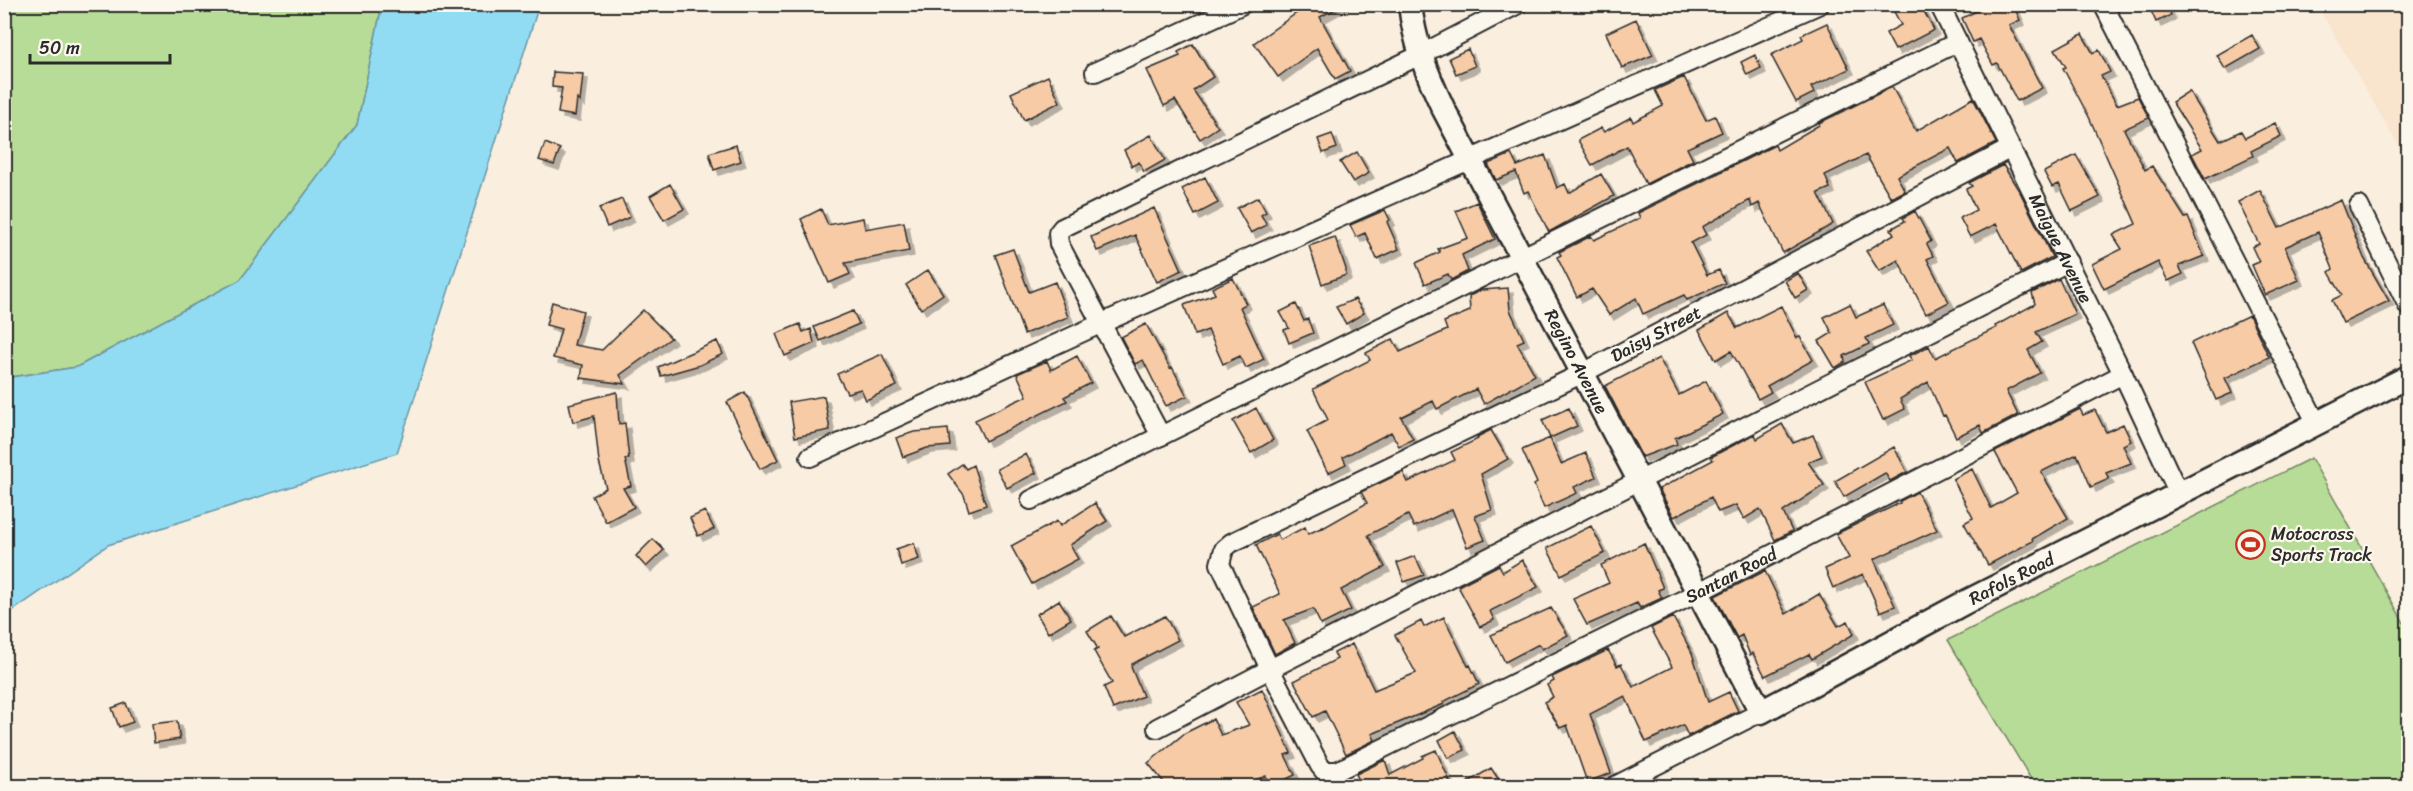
<svg xmlns="http://www.w3.org/2000/svg" width="2413" height="791" font-family="Sriracha,sans-serif">
	<defs>
		<filter id="shadow"><feDropShadow dx="5" dy="5" stdDeviation="0" flood-color="#0004"/></filter>
	</defs>
	<rect width="100%" height="100%" fill="#faeede"/>
	<filter id="ink" filterUnits="userSpaceOnUse"><feTurbulence type="fractalNoise" baseFrequency=".0167" numOctaves="2"/><feDisplacementMap in="SourceGraphic" scale="12" xChannelSelector="R" yChannelSelector="G"/><feConvolveMatrix kernelMatrix="1 2 1 2 8 2 1 2 1" color-interpolation-filters="sRGB"/></filter>
	<g filter="url(#ink)">
		<path fill="#f9e4cd" d="M2317,5h91v157z"/>
		<path fill="#b7dc97" stroke="#718461" stroke-width="1.5" d="M5,5h377l-25,120 -117,155 -163,87 -72,11z
			M2311,458l97,172v156h-373l-87,-146z"/>
		<path fill="#92dcf3" stroke="#6995a3" stroke-width="1.5" d="M382,5h157l-142,448 -289,92 -103,71v-238l72,-11 163,-87 117,-155z"/>
		<path fill="#f7cba6" stroke="#2b2b2b" stroke-width="1.5" filter="url(#shadow)" d="M1294,4h50l-24,13 30,54 -15,8 -18,-31 -39,29 -24,-34 44,-31z
			M1890,4h30l14,26 -39,20 -9,-17 15,-8z
			M1991,4h22l7,16 -11,5 33,63 -25,13 -20,-38 -4,2 -14,-26 -6,3 -11,-24z
			M2148,4h18l5,11 -15,7z
			M1636,19l17,36 -31,13 -16,-35z
			M1827,23l22,46 -38,18 3,6 -18,9 -25,-47 32,-16 -2,-4z
			M2082,34l11,19 6,-3 11,22 -9,4 16,29 21,-8 11,21 -25,11 21,41 7,-4 33,52 3,-1 16,39 -25,10 4,8 -15,7 -10,-19 -54,27 -12,-25 30,-15 -9,-14 23,-11 -47,-107 -26,-49 3,-1 -11,-18z
			M2252,35l8,14 -35,20 -8,-14z
			M1193,44l20,33 -20,13 25,37 -18,12 -25,-39 -11,6 -17,-36 33,-14 -2,-4z
			M1468,49l7,17 -19,8 -7,-16z
			M1755,55l6,13 -14,7 -6,-13z
			M553,72l30,2 -3,28 -3,-3 -2,17 -17,-3 4,-25 -10,-1z
			M1048,76l12,26 -36,18 -13,-27z
			M1684,77l22,43 9,-4 7,16 -35,16 6,12 -47,24 -19,-38 -35,19 -14,-25 23,-12 3,4 27,-15 2,5 30,-16 -8,-16z
			M1892,87l24,44 57,-33 23,45 -38,20 -8,-15 -53,28 8,15 -14,7 -25,-43 -41,20 5,13 -12,5 15,31 -50,29 -24,-50 -7,4 -2,-7 -48,27 4,8 -15,8 16,32 12,-5 6,13 -38,17 -3,-5 -41,19 -7,-16 -27,17 -17,-26 -15,8 -20,-40 4,-2 -2,-3 32,-16 3,4 46,-22 -2,-5 137,-68 2,5 42,-25v-2z
			M2189,91l31,50 21,-10 4,7 30,-15 6,13 -30,15 2,5 -48,23 -13,-25 10,-5 -30,-47z
			M1332,134l5,14 -14,5 -5,-14z
			M1151,135l14,25 -21,12 -5,-10 -7,4 -8,-16z
			M545,143l15,6 -6,16 -15,-5z
			M736,145l5,16 -27,9 -5,-17z
			M1357,152l12,21 -16,9 -13,-20z
			M1511,154l6,12 28,-11 12,33 8,-4 4,9 32,-19 13,22 -65,36 -21,-41 -4,2 -8,-21 -20,8 -8,-16z
			M2076,155l24,42 -28,14 -13,-27 -7,3 -8,-15z
			M2003,165l18,29 31,63 -31,16 -25,-49 -26,13 -10,-19 16,-8 -10,-21 6,-3 -3,-3z
			M1205,177l13,26 -23,12 -13,-26z
			M670,184l14,25 -20,11 -14,-24z
			M2260,190l19,38 62,-28 23,58 25,43 -46,22 -11,-23 10,-5 -13,-23 4,-3 -15,-37 -33,15 14,33 -34,15 -13,-30 7,-3 -7,-15 7,-3 -21,-42z
			M1258,197l8,15 -5,3 6,10 -16,8 -14,-25z
			M622,199l8,18 -23,10 -8,-19z
			M1477,202l18,37 -33,16 6,16 -17,9 -3,-6 -23,10 -9,-21 24,-11 -2,-3 30,-11 -12,-27z
			M1154,208l28,62 -25,12 -22,-47 -38,16 -6,-14z
			M821,209l7,16 35,-7 2,11 39,-7 5,29 -64,12 5,11 -21,9 -28,-64z
			M1385,210l5,10 -3,2 12,27 -22,10 -12,-26 -9,4 -6,-12z
			M1915,211l16,30 -4,3 6,12 -6,3 22,43 -23,12 -28,-54 -19,11 -13,-20 28,-17 -3,-5 14,-8 -2,-3z
			M1335,237l11,32v6l-24,9 -13,-38z
			M1013,249l16,43 26,-10 13,35 -44,17 -29,-79z
			M928,270l15,24 -22,15 -15,-24z
			M1798,273l10,17 -13,8 -10,-17z
			M1233,278l13,26 -6,3 24,52 -18,9 -6,-12 -17,8 -15,-34 -13,5 -11,-30 31,-11 -3,-6z
			M2059,279l16,35 -39,18 6,10 -14,8 12,23 -34,18 12,24 -35,18 -3,-8 -24,12 -11,-22 -2,1 -15,-34 -28,17 5,10 -22,11 -18,-38 47,-22 -3,-4 20,-10 6,12 61,-30 -1,-2 40,-22 -3,-11z
			M1508,288l2,22 14,30 -7,3 18,32 -51,29 -8,-15 -39,20 -4,-8 -32,16 12,22 -14,7 -8,-14 -48,25 3,7 -18,9 -21,-42 21,-11 -15,-31 57,-29 -4,-7 27,-14 7,13 47,-22 -3,-8 26,-11 -1,-15 13,-6z
			M1355,299l9,14 -18,11 -10,-17z
			M552,302l31,9 -9,34 28,5 41,-40 28,28 -51,37 5,9 -44,-6 2,-13 -30,-7 8,-29 -15,-4z
			M1296,304l8,17 4,-2 5,14 -24,10 -5,-13 5,-2 -9,-16z
			M1850,304l6,13 27,-12 10,20 -27,13 3,6 -25,12 1,6 -10,6 -16,-27 13,-8 -8,-16z
			M1781,306l16,32 3,-1 13,23 -46,26 4,6 -13,7 -27,-48 -15,9 -17,-30 29,-17 9,15z
			M853,311l6,13 -39,17 -6,-14z
			M2249,315l20,42 -44,21 7,15 -16,7 -25,-57z
			M800,324l3,8 8,-3 3,14 -29,13 -9,-22z
			M1146,324l24,44 2,-1 15,29 -21,10 -23,-46 -8,4 -14,-27z
			M717,341l6,13 -23,11 -39,11 -3,-9z
			M882,354l15,32 -31,14 -5,-11 -14,4 -10,-19z
			M1077,356l14,27 -27,14 3,4 -82,40 -10,-21 52,-24 -10,-22 30,-13 4,9z
			M1659,358l20,37 27,-14 17,33 -48,24 2,6 -35,13 -37,-71z
			M617,392l2,32 6,-1 4,36h-4l6,27 -8,2 11,19 -28,15 -14,-26 14,-8 -7,-26 -5,-46 -21,6 -4,-18z
			M745,392l33,68 -18,9 -33,-67z
			M824,396l6,34 -35,7 -6,-35z
			M1256,408l17,32 -22,13 -18,-32z
			M1569,408l8,18 -27,12 -8,-18z
			M2080,409l3,6 12,-5 11,22 17,-8 8,17 -8,4 8,18 -25,10 3,6 -18,8 -14,-33 -36,18 27,46 -36,21 1,2 -45,24 -24,-42 9,-5 -20,-39 19,-10 19,39 26,-15 -22,-41z
			M1782,424l11,19 20,-8 9,21 -14,6 16,23 -41,27 9,19 -17,9 -15,-31 -16,10 -8,-14 -18,7 -7,-15 -37,20 -15,-28 54,-29 -2,-3 44,-23 2,5z
			M948,429l2,17 -23,2 -24,9 -7,-19 18,-6z
			M1491,430l17,29 -27,15 11,36 -17,6 10,24 -18,7 -15,-38 -38,18 -6,-12 -40,20 17,32 -44,23 10,20 -30,15 -8,-16 -29,11 11,23 -20,11 -22,-47 27,-13 -24,-49 21,-11 3,6 25,-13 3,7 15,-7v1l44,-25 -6,-11 42,-20 5,10 47,-22 -4,-8 27,-13 -1,-2z
			M1550,438l11,26 25,-11 10,24 -22,10 3,6 -33,15 -10,-23 3,-2 -15,-33z
			M1894,447l13,25 -17,9 -5,-8 -41,24 -9,-16z
			M1026,454l10,19 -29,15 -10,-19z
			M962,464l4,5 7,-4 13,40 -17,6 -5,-16 -16,-21z
			M1917,492l20,38 -63,29 21,47 -15,6 -17,-38 -30,14 -8,-19 24,-11 -13,-24 64,-31v-2z
			M1095,503l12,18 -37,24 8,14 -46,25 -21,-38 46,-25 3,5z
			M705,511l9,18 -16,7 -8,-18z
			M1591,526l14,27 -44,22 -14,-27z
			M653,539l11,11 -18,17 -10,-11z
			M914,543l5,16 -18,6 -5,-16z
			M1644,543l19,45 -5,2 4,8 -22,10 -3,-5 -50,22 -14,-26 36,-16 -8,-18z
			M1415,556l9,19 -20,7 -7,-19z
			M1522,560l16,27 -48,24 4,9 -14,7 -22,-41 41,-21 4,7z
			M1765,571l21,43 33,-20 19,32 10,-5 6,13 -42,25 -3,-5 -44,22 -12,-23 -3,2 -8,-20 -5,3 -22,-42z
			M1059,600l12,19 -23,14 -11,-19z
			M1551,608l17,27 -26,14 -3,-5 -34,18 -14,-27z
			M1111,616l13,21 41,-21 13,24 -46,24 -1,3 12,29 -30,13 -9,-22 8,-4 -18,-32 4,-2 -11,-18z
			M1444,617l24,49 2,-1 9,19 -36,18 1,2 -72,30 3,6 -29,14 -21,-43 -12,6 -19,-36 43,-22 -3,-6 18,-9 22,46 42,-17 -21,-38 26,-14 3,6z
			M1673,617l19,36 16,49 21,-10 9,19 -50,25 -5,-11 -37,17 -21,-46 -35,18 21,59 -24,9 -20,-57 -7,3 -16,-26 9,-5 -6,-12 7,-4 -2,-4 56,-27 9,16 4,-2 12,23 39,-20 -21,-39z
			M1262,689l29,64 -6,2 10,20 -23,11 -6,-10 -27,10h-72l-19,-23 37,-30 28,-14 8,16 28,-10 -13,-23z
			M126,703l7,19 -14,5 -7,-19z
			M177,721l3,18 -26,4 -2,-19z
			M1455,731l10,19 -17,8 -9,-18z
			M1436,750l16,36h-90l-6,-12 29,-14 5,15 33,-17 -1,-2z
			M1491,768l12,18h-41z"/>
		<g fill="none" stroke-linecap="round" stroke-linejoin="round">
			<defs>
				<g id="minor">
					<path id="s1" d="M1939,4l184,370 56,120"/>
					<path d="M2103,4l214,420"/>
					<path d="M1095,72l148,-68"/>
					<path id="s2" d="M2011,148l-430,226 -350,169 -7,6 -4,15 50,105 50,97 4,5h13l360,-178 426,-219"/>
					<path d="M2359,206l49,100"/>
					<path d="M1161,436l-102,-192 -1,-11 4,-5 358,-173 98,-51"/>
					<path d="M810,457l290,-133 720,-320"/>
					<path d="M1031,500l927,-458"/>
					<path d="M1157,728l113,-59 798,-407"/>
					<path d="M1615,786l146,-74"/>
				</g>
				<g id="tertiary">
					<path id="s3" d="M1410,4c4,38 17,70 33,104l318,604 203,-109 444,-226"/>
				</g>
			</defs>
			<use href="#minor" stroke="#2b2b2b" stroke-width="22"/>
			<use href="#tertiary" stroke="#2b2b2b" stroke-width="27"/>
			<use href="#minor" stroke="#fbf7ec" stroke-width="18"/>
			<use href="#tertiary" stroke="#fbf7ec" stroke-width="22"/>
		</g>
	</g>
	<defs>
		<symbol id="stadium-ring" viewBox="-11 -11 22 22"><circle r="9.5" fill="#fbf7ec" stroke="#c8321e" stroke-width="1.5"/><path d="M0-5a6.5 5 0 1 0 0 10a6.5 5 0 1 0 0-10ZM-3.5-1.8h7v3.6h-7Z" fill="#c8321e"/></symbol>
	</defs>
	<g fill-rule="evenodd">
		<use href="#stadium-ring" x="2234" y="528" width="33" height="33"/>
	</g>
	<g text-anchor="middle" dominant-baseline="central" stroke-width="4.5" stroke-linejoin="round" paint-order="stroke">
		<g font-size="18" fill="#2b2b2b" stroke="#fbf7ec">
			<text stroke="none"><textPath href="#s1" startOffset="273">Maigue Avenue</textPath></text>
			<text transform="translate(1656 334) rotate(-28)">Daisy Street</text>
			<text stroke="none"><textPath href="#s3" startOffset="396">Regino Avenue</textPath></text>
			<text stroke="none"><textPath href="#s2" startOffset="1584">Santan Road</textPath></text>
			<text stroke="none"><textPath href="#s3" startOffset="1076">Rafols Road</textPath></text>
		</g>
		<g font-size="18" fill="#2b2b2b" stroke="#fbf7ec" text-anchor="start">
			<text x="2271" y="534">Motocross<tspan x="2271" dy="21">Sports Track</tspan></text>
		</g>
	</g>
	<rect width="2413" height="791" fill="none" stroke="#fbf7ec" stroke-width="24"/>
	<rect x="12" y="12" width="2389" height="767" fill="none" stroke="#2b2b2b" stroke-width="2" filter="url(#ink)"/>
	<path d="M30 54v9h140v-9" fill="none" stroke="#2b2b2b" stroke-width="3"/>
	<text x="39" y="54" font-size="18" fill="#2b2b2b" stroke="#fbf7ec" stroke-width="4.5" paint-order="stroke">50 m</text>
</svg>
